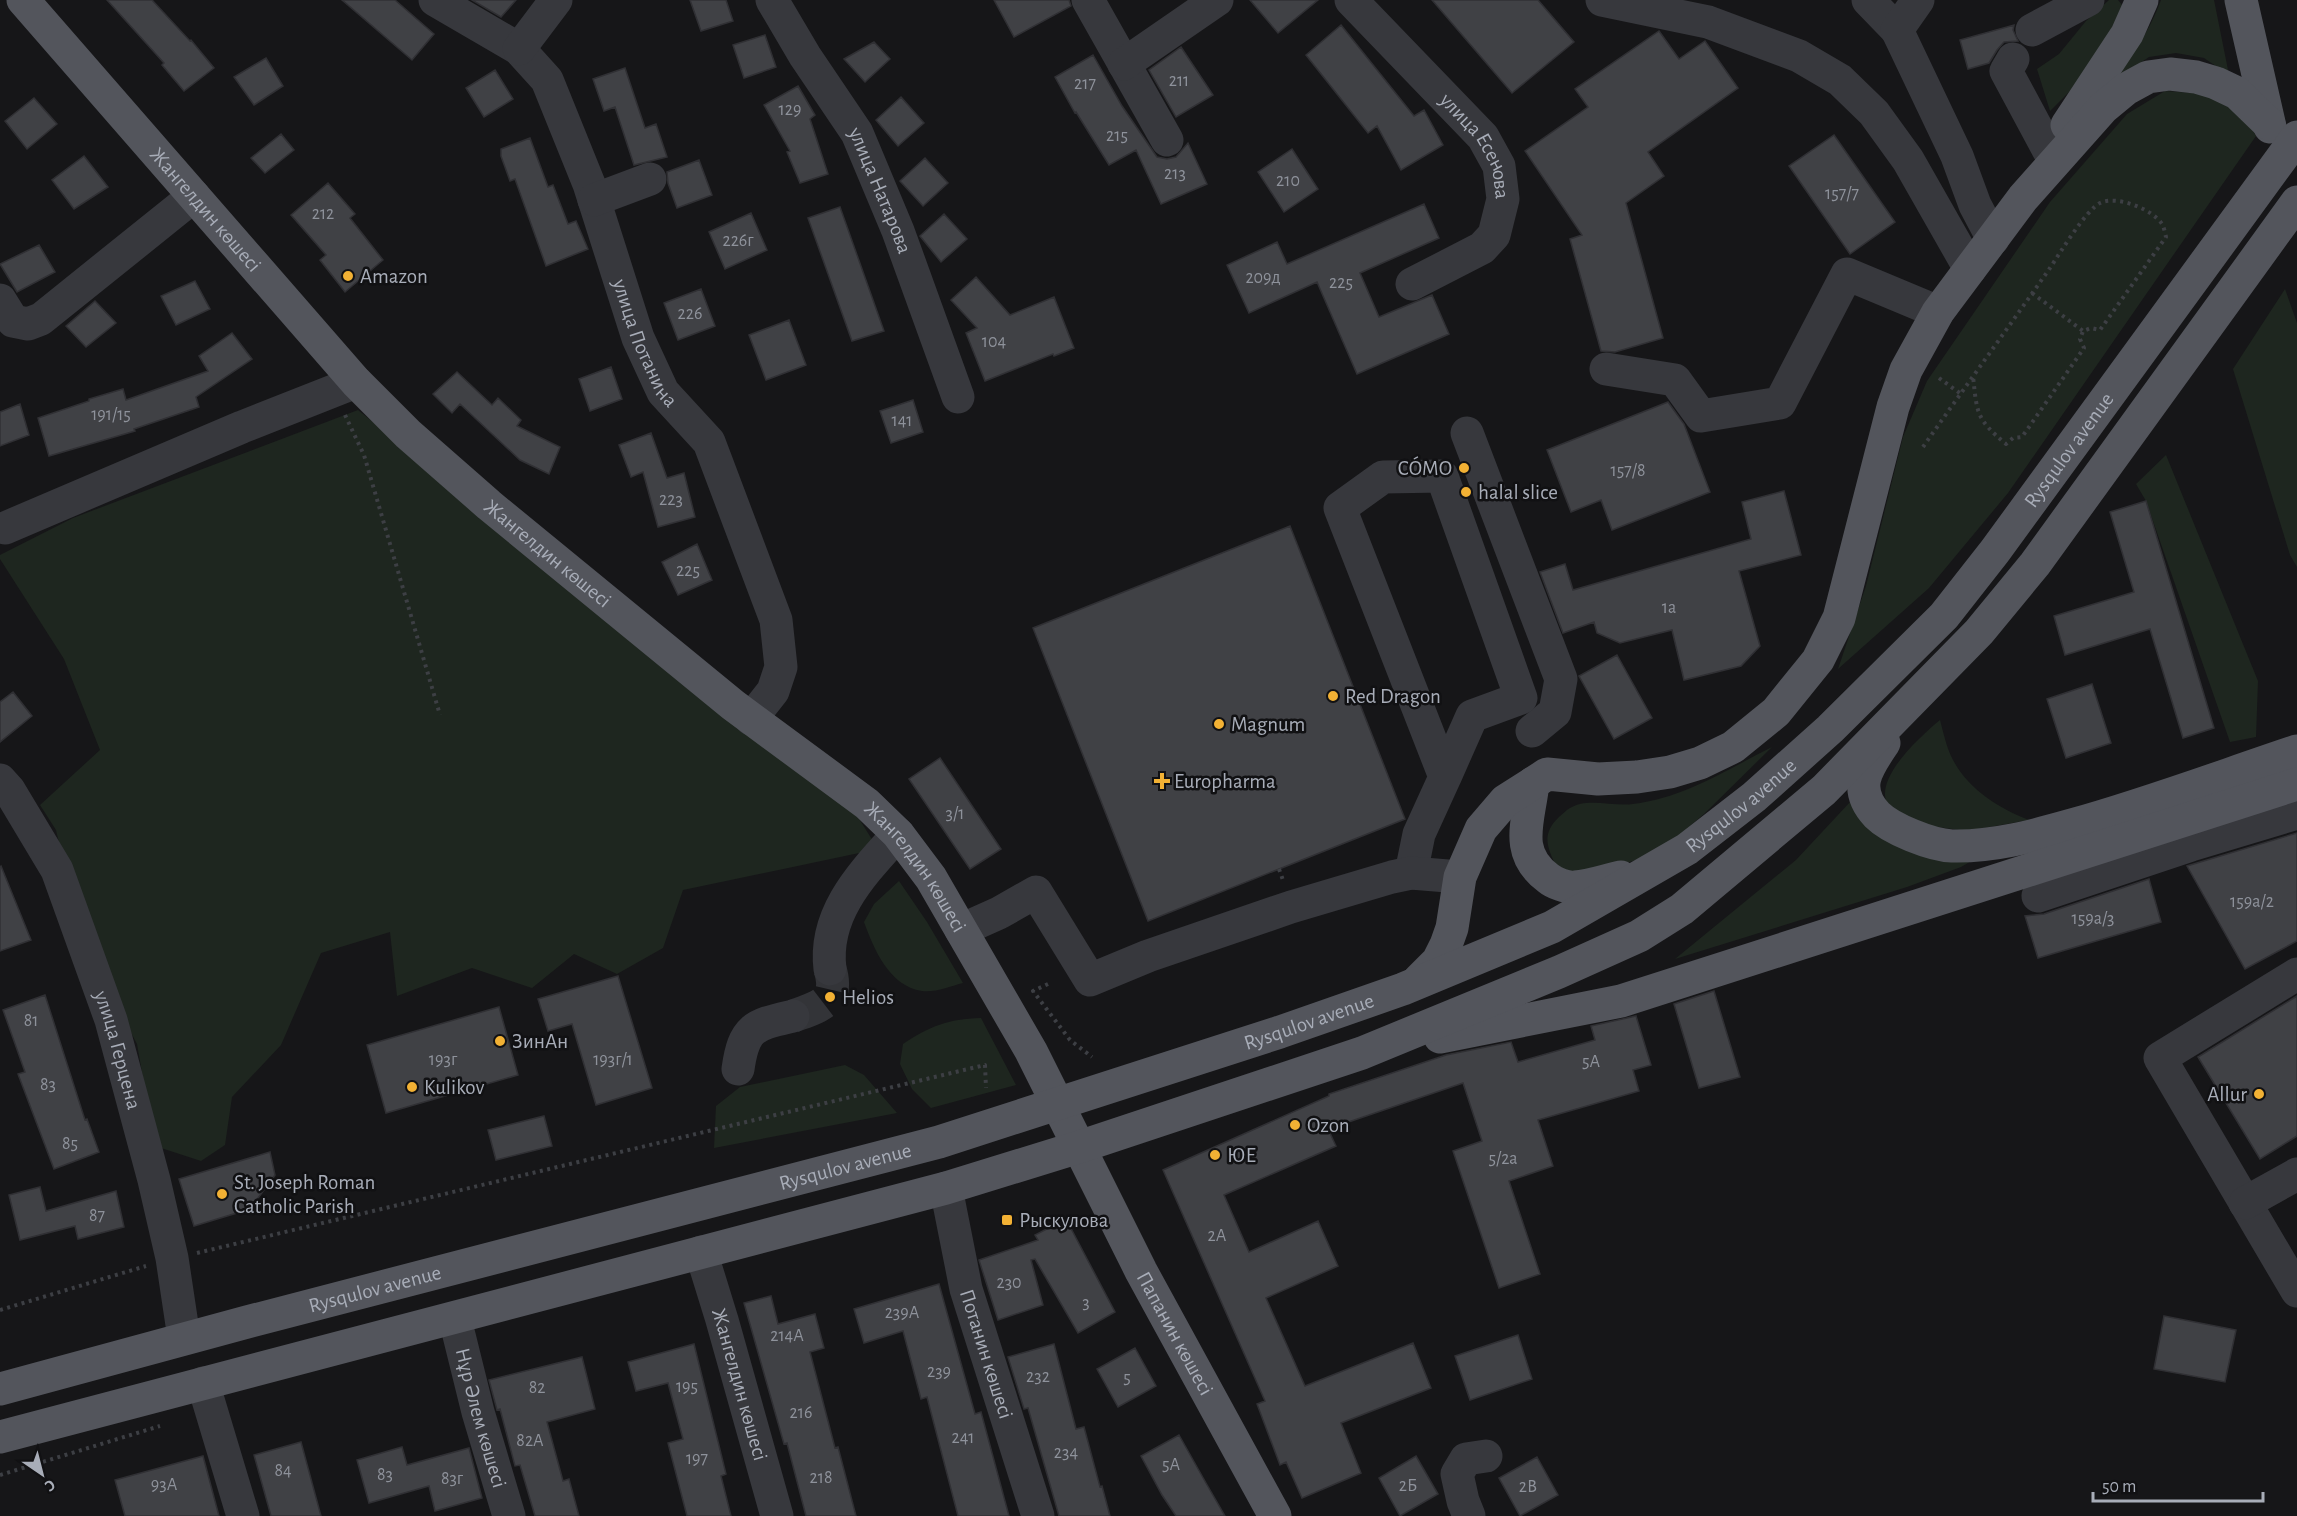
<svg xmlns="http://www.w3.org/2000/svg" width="2297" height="1516" font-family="'Alegreya Sans',sans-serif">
	<rect width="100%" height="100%" fill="#161618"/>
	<path fill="#1e261f" d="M2109,0h9l5,6 -19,37 -23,37 -31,31 -13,-42 22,-15 27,-33z
		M2161,0h53l15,75 -25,-17 -28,-5 -27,4 -43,29c24,-26 43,-53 55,-86z
		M2165,91l41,3 37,19 13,23 -248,357 -79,95 -91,81 28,-83 37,-149 24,-56 123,-179 77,-88z
		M2285,289l12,34v244l-7,-12 -57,-186z
		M358,410l493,396 27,43 -195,41 -20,58 -46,26 -43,-20 -42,34 -60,-20 -75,28 -7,-64 -69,21 -40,92 -49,52 -7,48 -24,16 -46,-15 -18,-102 -39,-75 -29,-84 -13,-55 -16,-25 60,-55 -36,-91 -64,-100v-4l73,-37z
		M2166,455l92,226 -2,56 -26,5 -84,-241 -10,-17z
		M1940,720c3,11 6,25 11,36 15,32 47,52 78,64l-62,11 -51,-7 -27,-11c-1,-6 -4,-12 -4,-18 -1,-26 37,-60 55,-75z
		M1772,747l-68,67 -47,40 -75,22 -24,-6c-10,-21 -18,-35 1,-53 4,-3 7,-7 11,-9 18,-11 43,-1 63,-4 51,-6 95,-35 139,-57z
		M1851,801l129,55 -19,11 -54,20 -232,72 121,-99z
		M899,881l28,41 36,61c-12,3 -29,10 -41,8 -33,-5 -48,-42 -58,-69l10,-18z
		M981,1018l35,67 -85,23 -19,-19 -12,-25 3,-20c27,-18 45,-25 78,-26z
		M845,1065l19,10 33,38 -183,35 2,-42 24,-19z"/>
	<path fill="#404145" stroke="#303034" stroke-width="1.5" d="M107,0h45l38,41 1,-1 23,28 -30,23 -22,-26 2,-2z
		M342,0h53l39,34 -22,26z
		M472,0h44l-15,17z
		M690,0h36l7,21 -32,10z
		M994,0h75l2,6 -57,31z
		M1250,0h68l-40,33z
		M1432,0h106l36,42 -62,51z
		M1341,25l73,91 10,-6 19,35 -42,25 -24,-44 -9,7 -62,-78z
		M2014,25l-1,5 5,11 -14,1 -7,8 -8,13 -21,6 -8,-29z
		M1659,31l20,28 26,-18 33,47 -90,64 16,24 -38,27 37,135 -48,14 -14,-1 -31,-112 12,-4 -57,-84 63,-44 -13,-18z
		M765,35l11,32 -32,11 -11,-33z
		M874,42l16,17 -25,23 -21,-23z
		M1181,47l32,48 -37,22 -27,-47z
		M1093,55l29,51 35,51 10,2 9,-2 12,-14 19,41 -46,20 -25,-54 -27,15 -33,-53 -1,1 -20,-36z
		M266,58l17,28 -29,19 -20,-28z
		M625,68l20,60 11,-4 11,33 -33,8 -19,-58 -11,4 -11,-32z
		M495,70l18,29 -29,18 -18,-29z
		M798,86l17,29 -5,4 18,55 -28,9 -13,-31 3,-1 -26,-46z
		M901,97l23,26 -26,23 -22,-26z
		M34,98l23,26 -30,25 -22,-28z
		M281,134l13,16 -29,23 -14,-15z
		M1834,135l61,87 -45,32 -61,-88z
		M530,138l18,49 5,-2 15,39 8,-3 12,28 -42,17 -31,-87 -5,2 -9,-25v-7z
		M1292,149l26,40 -34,23 -26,-40z
		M84,156l24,31 -34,22 -22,-29z
		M925,158l23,25 -25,23 -23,-25z
		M699,160l13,35 -35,13 -9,-25 -1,-11z
		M328,183l27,31 -5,4 33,42 -38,32 -25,-32 6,-5 -35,-40z
		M1424,204l15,34 -79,35 19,44 53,-22 17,39 -92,40 -40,-92 -68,31 -22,-48 50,-23 10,22z
		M840,207l44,124 -32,10 -44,-123z
		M751,213l16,37 -42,19 -16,-37z
		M944,214l23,25 -26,23 -21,-26z
		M39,245l16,27 -38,20 -17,-28z
		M976,277l34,38 44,-18 20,51 -20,8 -1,-2 -68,27 -19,-48 11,-5 -26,-28z
		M195,281l15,28 -34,16 -15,-29z
		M701,289l14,37 -37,14 -14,-37z
		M95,301l21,22 -30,24 -20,-21z
		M789,320l17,45 -40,15 -17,-45z
		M232,333l20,26 -56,38 3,10 -65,22 1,2 -86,25 -11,-38 51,-17v-2l34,-10 3,11 82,-29 -9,-15z
		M611,367l11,32 -32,12 -11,-32z
		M457,372l35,33 6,-7 23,22 -4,6 43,21 -11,27 -29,-14 -60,-56 -8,9 -19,-19z
		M913,400l10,32 -32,11 -11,-32z
		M1668,402l16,22 26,68 -98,38 -11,-30 -30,12 -24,-62z
		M20,404l9,31 -29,11v-34z
		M651,433l16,45 17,-5 11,44 -37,10 -15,-55 -12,5 -12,-32z
		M1784,491l17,64 -62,16 21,75 -19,20 -57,14 -12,-50 -52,13 -23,-10 -3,-11 -31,11 -23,-61 25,-8 8,26 178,-51 -9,-37z
		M2146,501l68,227 -31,10 -33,-109 -85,26 -11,-39 80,-24 -24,-80z
		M1290,526l115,293 -257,102 -115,-293z
		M697,544l15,36 -34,15 -16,-33z
		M1617,655l35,63 -38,21 -35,-63z
		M2092,684l19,59 -45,15 -19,-59z
		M13,692l19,24 -32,26v-40z
		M940,758l61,91 -31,20 -61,-90z
		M2297,833v108l-52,28 -58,-103z
		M1,866l30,74 -31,11v-84z
		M2149,879l12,43 -123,36 -13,-42 19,-2z
		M618,976l34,112 -56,17 -24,-81 -24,7 -10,-32z
		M1714,991l26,86 -41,11 -25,-84z
		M45,995l40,125 2,-1 12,33 -45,17 -36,-95 7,-2 -22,-62z
		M2297,996v140l-37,23 -62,-102z
		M499,1007l19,68 -132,38 -19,-68z
		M1636,1016l15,49 -18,5 6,21 -101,29 15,46 -44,15 31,93 -41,14 -46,-137 29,-10 -19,-58 -135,46 8,17 -112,49 25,57 69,-31 20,45 -72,32 39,88 108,-43 18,45 -90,35 20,50 -59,25 -16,-36 -6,3 -23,-61 8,-3 -102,-231 166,-74v-2l117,-39 65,-13 7,20 77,-22 -4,-14z
		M544,1116l8,30 -56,14 -8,-30z
		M270,1152l5,23 -25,34 -56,17 -15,-47z
		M40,1187l6,24 70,-20 8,36 -46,12 -3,-13 -55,14 -11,-45z
		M1066,1219l49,93 -37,21 -43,-74 -4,1 12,45 -45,15 -19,-60 59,-20 -3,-5z
		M939,1284l36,130 6,-2 28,104h-51l-31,-119 -6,2 -18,-68 -39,12 -10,-34z
		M771,1296l7,28 37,-10 9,34 -14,4 25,96 3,-1 18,69h-50l-19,-73 -3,1 -40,-141z
		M2164,1316l72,14 -11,52 -71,-13z
		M1518,1335l14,44 -62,21 -15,-44z
		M694,1344l32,130 -5,2 10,40h-44l-19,-73 15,-4 -15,-56 -32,8 -8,-29z
		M1054,1344l22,85 8,-2 16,60 2,-1 8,30h-51l-31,-108 -4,1 -16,-52z
		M1135,1348l21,38 -38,21 -21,-38z
		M582,1357l13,52 -48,13 16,59 6,-2 10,37h-44l-15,-51 -5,1 -15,-57 -3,1 -8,-30z
		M1179,1435l27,48 19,33h-49l-14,-21 -21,-39z
		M301,1442l20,74h-50l-17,-61z
		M402,1447l5,18 62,-17 13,50 -47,13 -6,-25 -60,17 -12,-43z
		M203,1456l16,60h-94l-10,-36z
		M1416,1456l22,38 -38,22 -21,-38z
		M1537,1457l21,38 -38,21 -21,-38z"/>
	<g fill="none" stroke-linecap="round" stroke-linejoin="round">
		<path stroke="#333438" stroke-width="33" stroke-dasharray="33 16" stroke-linecap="butt" d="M793,1016c27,-9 47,-15 37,-47"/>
		<path stroke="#3d3f44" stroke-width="4" stroke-dasharray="3 4.5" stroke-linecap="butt" d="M2032,293l51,38
			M1939,378l22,16
			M345,415l19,40 76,260
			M1923,447c42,-60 85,-119 127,-179 10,-15 36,-58 50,-65 17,-8 52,6 62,21 2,3 3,9 4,13l-66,93 -9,-2 -8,3 -3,8 4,9 -62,89 -9,1 -7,6c-30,-25 -29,-31 -33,-68
			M1279,869l5,14
			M1048,984l-15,7 37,49 22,17
			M197,1253l788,-188 1,23
			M0,1310l146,-44
			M0,1475l160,-49"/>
		<g stroke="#37383d" stroke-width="33">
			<path id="s1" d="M435,0l84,49 28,31 42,104 49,154 25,54 46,50 67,178 5,47 -8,24 -22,28"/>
			<path id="s2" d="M772,0l33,56 52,77 41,98 60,166"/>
			<path d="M1088,0l79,140"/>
			<path id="s3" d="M1351,0l132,137 16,29 4,33 -9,36 -12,13 -70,36"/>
			<path d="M1602,0l106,22 91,34 41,24 34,33 34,47 62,109"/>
			<path d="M1868,0l29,30"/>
			<path d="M1918,0l-21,30 60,126 18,49 18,34"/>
			<path d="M2032,30l56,-30"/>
			<path d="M519,49l37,-49"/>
			<path d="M2013,59l-7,12 43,80"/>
			<path d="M1124,64l93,-64"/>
			<path d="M594,200l56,-21"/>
			<path d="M0,300l13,21 15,3 13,-5 153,-123"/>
			<path d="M1606,369l69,11 26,36 79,-13 67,-129 91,38"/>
			<path d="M1467,433l94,246 -6,33 -23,19"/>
			<path d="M5,528l237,-101 114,-45"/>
			<path id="s4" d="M0,780l9,10 48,80 54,150 43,160 18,78 12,80"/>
			<path d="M1411,873l8,-39 26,-57 -105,-269 43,-31 59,-1 79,222 -49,18 -27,61"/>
			<path d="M2038,896l153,-51 106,-32"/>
			<path d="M961,930l38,-17 37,-21 54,88 58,-24 143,-49 101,-30 19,-4 49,4"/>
			<path d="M830,969c-7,-56 33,-96 68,-135"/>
			<path d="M2297,974l-137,84 137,233"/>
			<path d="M738,1069c6,-43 17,-44 55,-53"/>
			<path id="s5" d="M946,1188l20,101 72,227"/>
			<path d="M2245,1203l52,-29"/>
			<path id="s6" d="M701,1252l21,68 55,196"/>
			<path id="s7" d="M455,1319l23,93 31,104"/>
			<path d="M203,1383l40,133"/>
			<path d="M1469,1516l-6,-15 -6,-27 9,-15 20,-3"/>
		</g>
		<g stroke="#53555c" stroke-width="33">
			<path id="s8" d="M23,0l333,382 52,52 81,71 244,200 134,99 31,30 33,44 100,173 110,220 134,245"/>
			<path d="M2241,0l29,127"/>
			<path d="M2067,125l60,-91 15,-34"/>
			<path d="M1884,743c-17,25 -32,45 -7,72 14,14 54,30 75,31 41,1 81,-10 120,-21 76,-21 150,-49 225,-74"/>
			<path d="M1533,783c-4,38 -20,69 15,95 6,5 19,10 27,9 15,-1 31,-7 46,-10"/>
			<path d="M1419,980l19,-19 8,-16 6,-17 8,-51 21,-48 24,-28 42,-27 51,5 39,-2 33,-5 30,-9 33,-16 43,-35 42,-52 21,-42 54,-211 13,-37 32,-58 85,-114 80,-90 23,-19 22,-12 22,-3 26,3 20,6 21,10 32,31"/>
			<path d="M1440,1037l181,-36 676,-217"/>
			<path id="s9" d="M0,1389l247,-67 692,-180 341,-110 123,-43 149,-62 135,-78 67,-52 76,-68 114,-113 51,-65 302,-414"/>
			<path d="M0,1437l946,-249 133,-41 283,-94 197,-81 80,-36 43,-27 142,-119 155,-158 56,-68 262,-362"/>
		</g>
	</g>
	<g fill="#f2b134" stroke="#111113" stroke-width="2">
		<circle cx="348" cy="276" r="6"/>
		<circle cx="1464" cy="468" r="6"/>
		<circle cx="1466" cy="492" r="6"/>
		<circle cx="1333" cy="696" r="6"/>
		<circle cx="1219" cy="724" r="6"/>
		<path d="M1159 772h6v6h6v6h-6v6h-6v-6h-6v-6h6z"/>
		<circle cx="830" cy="997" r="6"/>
		<circle cx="500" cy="1041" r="6"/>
		<circle cx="412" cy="1087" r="6"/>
		<circle cx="2259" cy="1094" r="6"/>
		<circle cx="1295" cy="1125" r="6"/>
		<circle cx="1215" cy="1155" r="6"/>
		<circle cx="222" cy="1194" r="6"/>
		<rect x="1001" y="1214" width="12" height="12" rx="3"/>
	</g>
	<g text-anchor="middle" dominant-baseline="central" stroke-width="5" stroke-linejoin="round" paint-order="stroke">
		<g font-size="18" fill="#8e929b">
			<text x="1179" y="81">211</text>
			<text x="1085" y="84">217</text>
			<text x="790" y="110">129</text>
			<text x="1117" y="136">215</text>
			<text x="1175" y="174">213</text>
			<text x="1288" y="181">210</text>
			<text x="1842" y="194">157/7</text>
			<text x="323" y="214">212</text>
			<text x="738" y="241">226г</text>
			<text x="1263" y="278">209д</text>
			<text x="1341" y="283">225</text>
			<text x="690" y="314">226</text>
			<text x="994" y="342">104</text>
			<text x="111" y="415">191/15</text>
			<text x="902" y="421">141</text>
			<text x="1628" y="471">157/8</text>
			<text x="671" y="500">223</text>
			<text x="688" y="571">225</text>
			<text x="1669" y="608">1а</text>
			<text x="955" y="814">3/1</text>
			<text x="2252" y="902">159а/2</text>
			<text x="2093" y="919">159а/3</text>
			<text x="31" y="1021">81</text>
			<text x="443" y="1060">193г</text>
			<text x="613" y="1060">193г/1</text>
			<text x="1591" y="1062">5А</text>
			<text x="48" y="1085">83</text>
			<text x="70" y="1144">85</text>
			<text x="1503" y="1159">5/2а</text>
			<text x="97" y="1216">87</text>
			<text x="1217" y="1236">2А</text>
			<text x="1009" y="1283">230</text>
			<text x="1086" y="1303">3</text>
			<text x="902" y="1313">239А</text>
			<text x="787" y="1336">214А</text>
			<text x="939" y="1372">239</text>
			<text x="1038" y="1377">232</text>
			<text x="1127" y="1378">5</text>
			<text x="687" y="1387">195</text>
			<text x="537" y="1388">82</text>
			<text x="801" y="1413">216</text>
			<text x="963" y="1438">241</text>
			<text x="530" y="1441">82А</text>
			<text x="1066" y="1453">234</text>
			<text x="697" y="1459">197</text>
			<text x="1171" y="1465">5А</text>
			<text x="283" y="1471">84</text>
			<text x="385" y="1475">83</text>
			<text x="821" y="1478">218</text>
			<text x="452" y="1479">83г</text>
			<text x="164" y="1485">93А</text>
			<text x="1408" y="1486">2Б</text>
			<text x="1528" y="1487">2В</text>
		</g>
		<g font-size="21" fill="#a8adb8" stroke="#111113">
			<text stroke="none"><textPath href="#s3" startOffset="195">улица Есенова</textPath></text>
			<text stroke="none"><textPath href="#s2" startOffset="220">улица Натарова</textPath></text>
			<text stroke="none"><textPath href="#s8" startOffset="278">Жангелдин көшесі</textPath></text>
			<text stroke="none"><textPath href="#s1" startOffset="420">улица Потанина</textPath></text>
			<text stroke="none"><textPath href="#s9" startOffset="2332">Rysqulov avenue</textPath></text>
			<text stroke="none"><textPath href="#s8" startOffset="764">Жангелдин көшесі</textPath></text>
			<text stroke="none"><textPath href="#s9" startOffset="1846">Rysqulov avenue</textPath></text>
			<text stroke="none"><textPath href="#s8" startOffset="1250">Жангелдин көшесі</textPath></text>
			<text stroke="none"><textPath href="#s9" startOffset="1360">Rysqulov avenue</textPath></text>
			<text stroke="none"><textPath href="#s4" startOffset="297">улица Герцена</textPath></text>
			<text stroke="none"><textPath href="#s9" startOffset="874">Rysqulov avenue</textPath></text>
			<text stroke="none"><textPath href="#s9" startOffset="388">Rysqulov avenue</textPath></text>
			<text stroke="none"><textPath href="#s8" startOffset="1785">Папанин көшесі</textPath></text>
			<text stroke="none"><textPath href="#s5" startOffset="171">Потанин көшесі</textPath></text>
			<text stroke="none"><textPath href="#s6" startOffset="138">Жангелдин көшесі</textPath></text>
			<text stroke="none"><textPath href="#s7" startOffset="102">Нұр Әлем көшесі</textPath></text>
		</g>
		<g font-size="21" fill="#a8adb8" stroke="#111113" text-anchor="start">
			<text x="360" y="276">Amazon</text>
			<text x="1452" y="468" text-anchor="end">CÓMO</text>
			<text x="1478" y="492">halal slice</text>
			<text x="1345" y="696">Red Dragon</text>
			<text x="1231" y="724">Magnum</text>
			<text x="1174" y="781">Europharma</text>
			<text x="842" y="997">Helios</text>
			<text x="512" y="1041">ЗинАн</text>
			<text x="424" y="1087">Kulikov</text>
			<text x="2247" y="1094" text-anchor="end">Allur</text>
			<text x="1307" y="1125">Ozon</text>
			<text x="1227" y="1155">ЮЕ</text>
			<text x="234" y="1182">St. Joseph Roman<tspan x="234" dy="24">Catholic Parish</tspan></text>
			<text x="1019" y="1220">Рыскулова</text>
		</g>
	</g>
	<g transform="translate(42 1474) rotate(145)" stroke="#111113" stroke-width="4.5" paint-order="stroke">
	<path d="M0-4.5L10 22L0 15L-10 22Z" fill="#a8adb8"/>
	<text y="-9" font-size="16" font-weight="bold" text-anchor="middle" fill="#a8adb8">С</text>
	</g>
	<path d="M2093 1492v9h170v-9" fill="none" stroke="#a8adb8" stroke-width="3"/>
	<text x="2102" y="1492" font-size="18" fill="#a8adb8" stroke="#111113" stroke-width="4.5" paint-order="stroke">50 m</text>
</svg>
